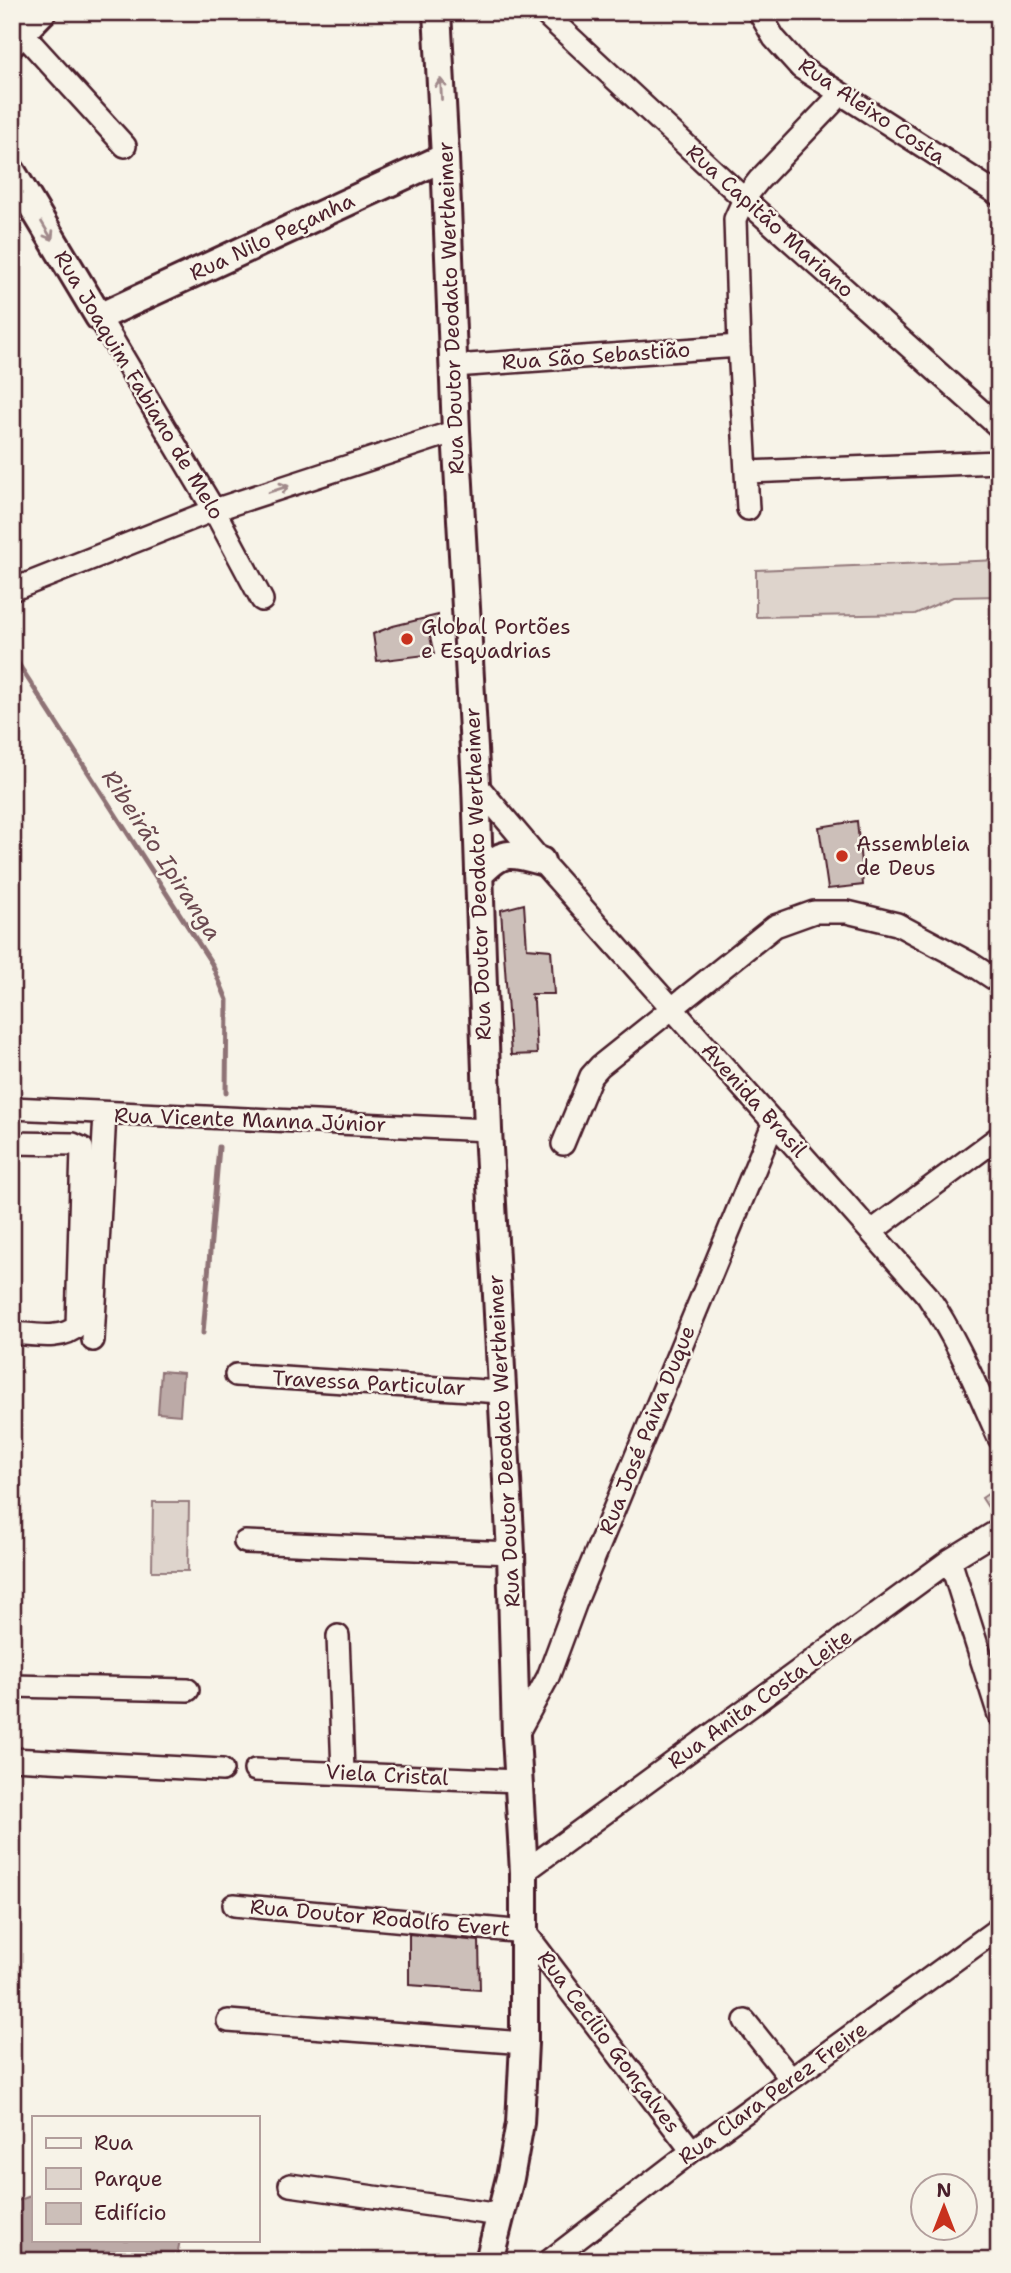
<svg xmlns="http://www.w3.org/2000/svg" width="1011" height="2273" font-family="'Shantell Sans',sans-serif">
	<rect width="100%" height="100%" fill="#f7f3e8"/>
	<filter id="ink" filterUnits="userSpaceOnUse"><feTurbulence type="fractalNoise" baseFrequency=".0143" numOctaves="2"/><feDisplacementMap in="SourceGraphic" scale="14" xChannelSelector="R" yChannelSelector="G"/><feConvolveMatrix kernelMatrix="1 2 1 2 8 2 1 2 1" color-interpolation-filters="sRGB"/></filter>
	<g filter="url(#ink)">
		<path fill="#ded4cc" stroke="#947a7c" stroke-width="2" d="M999,560v36l-46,1 -38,17 -159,3v-47z
			M998,1487l1,20 -8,5 -9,-14z
			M153,1502h36l-1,69h-36z"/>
		<path fill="#bcaaa7" stroke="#8e7275" stroke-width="2" d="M161,1371l22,2 -3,42 -22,-2z
			M33,2195v45h147l-4,21h-164v-58z"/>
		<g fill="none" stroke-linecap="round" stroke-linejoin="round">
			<path stroke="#8e7275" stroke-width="5" d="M12,654l200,310 15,36 -1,93
				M203,1333l16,-186"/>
		</g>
		<path fill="#ccbfb9" stroke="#4a1f2b" stroke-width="2" d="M438,615v14l-9,3 5,22 -57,7 -4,-27 20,-8z
			M857,821l6,64 -35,4 -9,-62z
			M524,904l3,44 24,2 3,44h-23l3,8 3,52 -26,1 -10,-145z
			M409,1934l70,7 1,49 -71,-5z"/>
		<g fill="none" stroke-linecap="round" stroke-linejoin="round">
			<defs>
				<path id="minor" d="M543,12l201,187 255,228
					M759,12l15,26 27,30 198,127
					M22,33l103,113
					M99,317l115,193 48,90
					M454,366l285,-20
					M747,472l252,-10
					M748,509l-9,-163 -4,-127 9,-20 15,-19 82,-86
					M12,590l202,-80 242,-79
					M476,784l65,77 386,434c31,45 50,94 72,143
					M12,1108l476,22
					M12,1143l61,1 9,4 -5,178c-15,15 -45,8 -65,7
					M563,1144l28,-68 9,-10 175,-140 39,-14h33l50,12 73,39 29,19
					M872,1231l127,-94
					M93,1340l12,-227
					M236,1375l265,17
					M245,1542l266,11
					M950,1560l49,155
					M338,1636l5,136
					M12,1686l176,4
					M516,1736l32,-59 29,-78 197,-477
					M12,1759l210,11
					M255,1770l263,11
					M524,1872l426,-312 49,-30
					M234,1905l291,27 167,219
					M228,2021l296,22
					M745,2021l46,58
					M290,2185l210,30
					M549,2261l143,-110 307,-223"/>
				<path id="major" d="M437,12l8,145 11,274 20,353 12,346 23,423 5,183 8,136v171l-4,80 -10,55 -21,83
					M12,43l30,-31
					M12,172l87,145 346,-160
					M479,875c24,-25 30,-23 62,-14"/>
			</defs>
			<use href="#minor" stroke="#4a1f2b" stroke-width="26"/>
			<use href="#major" stroke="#4a1f2b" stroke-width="32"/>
			<use href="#minor" stroke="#f7f3e8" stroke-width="21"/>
			<use href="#major" stroke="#f7f3e8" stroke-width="26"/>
		</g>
		<defs><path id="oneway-shaft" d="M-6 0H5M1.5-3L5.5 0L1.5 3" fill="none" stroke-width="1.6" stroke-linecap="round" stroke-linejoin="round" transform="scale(1.75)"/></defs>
		<g stroke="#a0898a">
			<use href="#oneway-shaft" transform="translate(441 89) rotate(-93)"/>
			<use href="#oneway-shaft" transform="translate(47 231) rotate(59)"/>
			<use href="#oneway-shaft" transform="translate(279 489) rotate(-18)"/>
		</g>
	</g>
	<g fill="#c8321e" stroke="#f7f3e8" stroke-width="2.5">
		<circle cx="407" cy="639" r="7"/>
		<circle cx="842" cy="856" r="7"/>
	</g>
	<g text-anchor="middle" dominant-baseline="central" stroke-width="5" stroke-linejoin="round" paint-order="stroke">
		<g font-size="21" fill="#4a1f2b" stroke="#f7f3e8">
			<text transform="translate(872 111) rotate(34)">Rua Aleixo Costa</text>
			<text transform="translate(770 221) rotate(42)">Rua Capitão Mariano</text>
			<text transform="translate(272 237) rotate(-25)">Rua Nilo Peçanha</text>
			<text transform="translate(451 308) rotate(-92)">Rua Doutor Deodato Wertheimer</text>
			<text transform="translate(596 356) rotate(-4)">Rua São Sebastião</text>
			<text transform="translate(139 385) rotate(59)">Rua Joaquim Fabiano de Melo</text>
			<text transform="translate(478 874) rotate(-92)">Rua Doutor Deodato Wertheimer</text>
			<text transform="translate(754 1100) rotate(48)">Avenida Brasil</text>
			<text transform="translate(250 1120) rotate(2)">Rua Vicente Manna Júnior</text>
			<text transform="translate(369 1383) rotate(3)">Travessa Particular</text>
			<text transform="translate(647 1430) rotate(-68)">Rua José Paiva Duque</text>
			<text transform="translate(504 1441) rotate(-93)">Rua Doutor Deodato Wertheimer</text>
			<text transform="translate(760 1699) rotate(-36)">Rua Anita Costa Leite</text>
			<text transform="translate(387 1775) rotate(3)">Viela Cristal</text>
			<text transform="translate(380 1918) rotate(5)">Rua Doutor Rodolfo Evert</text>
			<text transform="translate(609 2042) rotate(53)">Rua Cecílio Gonçalves</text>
			<text transform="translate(773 2093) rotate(-36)">Rua Clara Perez Freire</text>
		</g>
		<g font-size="21" fill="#4a1f2b" stroke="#f7f3e8" text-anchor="start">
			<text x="421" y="627">Global Portões<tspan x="421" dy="24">e Esquadrias</tspan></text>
			<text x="856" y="844">Assembleia<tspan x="856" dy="24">de Deus</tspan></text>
		</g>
		<g font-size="23" font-style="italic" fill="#6c4950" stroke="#f7f3e8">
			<text transform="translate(162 855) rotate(57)">Ribeirão Ipiranga</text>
		</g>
	</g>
	<rect width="1011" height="2273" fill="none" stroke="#f7f3e8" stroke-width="42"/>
	<rect x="21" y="21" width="969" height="2231" fill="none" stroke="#4a1f2b" stroke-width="2.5" filter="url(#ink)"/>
	<rect x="32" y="2116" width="228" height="126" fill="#f7f3e8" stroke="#b29e9c" stroke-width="2"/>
	<rect x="46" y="2138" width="35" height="10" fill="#f7f3e8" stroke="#b29e9c" stroke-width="2"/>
	<text x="94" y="2150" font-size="21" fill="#4a1f2b">Rua</text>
	<rect x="46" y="2168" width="35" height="21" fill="#ded4cc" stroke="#b29e9c" stroke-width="2"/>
	<text x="94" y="2186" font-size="21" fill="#4a1f2b">Parque</text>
	<rect x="46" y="2203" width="35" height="21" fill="#ccbfb9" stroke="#b29e9c" stroke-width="2"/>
	<text x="94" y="2220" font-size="21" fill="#4a1f2b">Edifício</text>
	<g transform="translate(944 2207)"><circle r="33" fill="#f7f3e8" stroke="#b29e9c" stroke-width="2"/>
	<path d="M0-5L12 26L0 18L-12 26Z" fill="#c8321e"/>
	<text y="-10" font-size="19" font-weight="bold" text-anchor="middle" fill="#4a1f2b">N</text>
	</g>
</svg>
